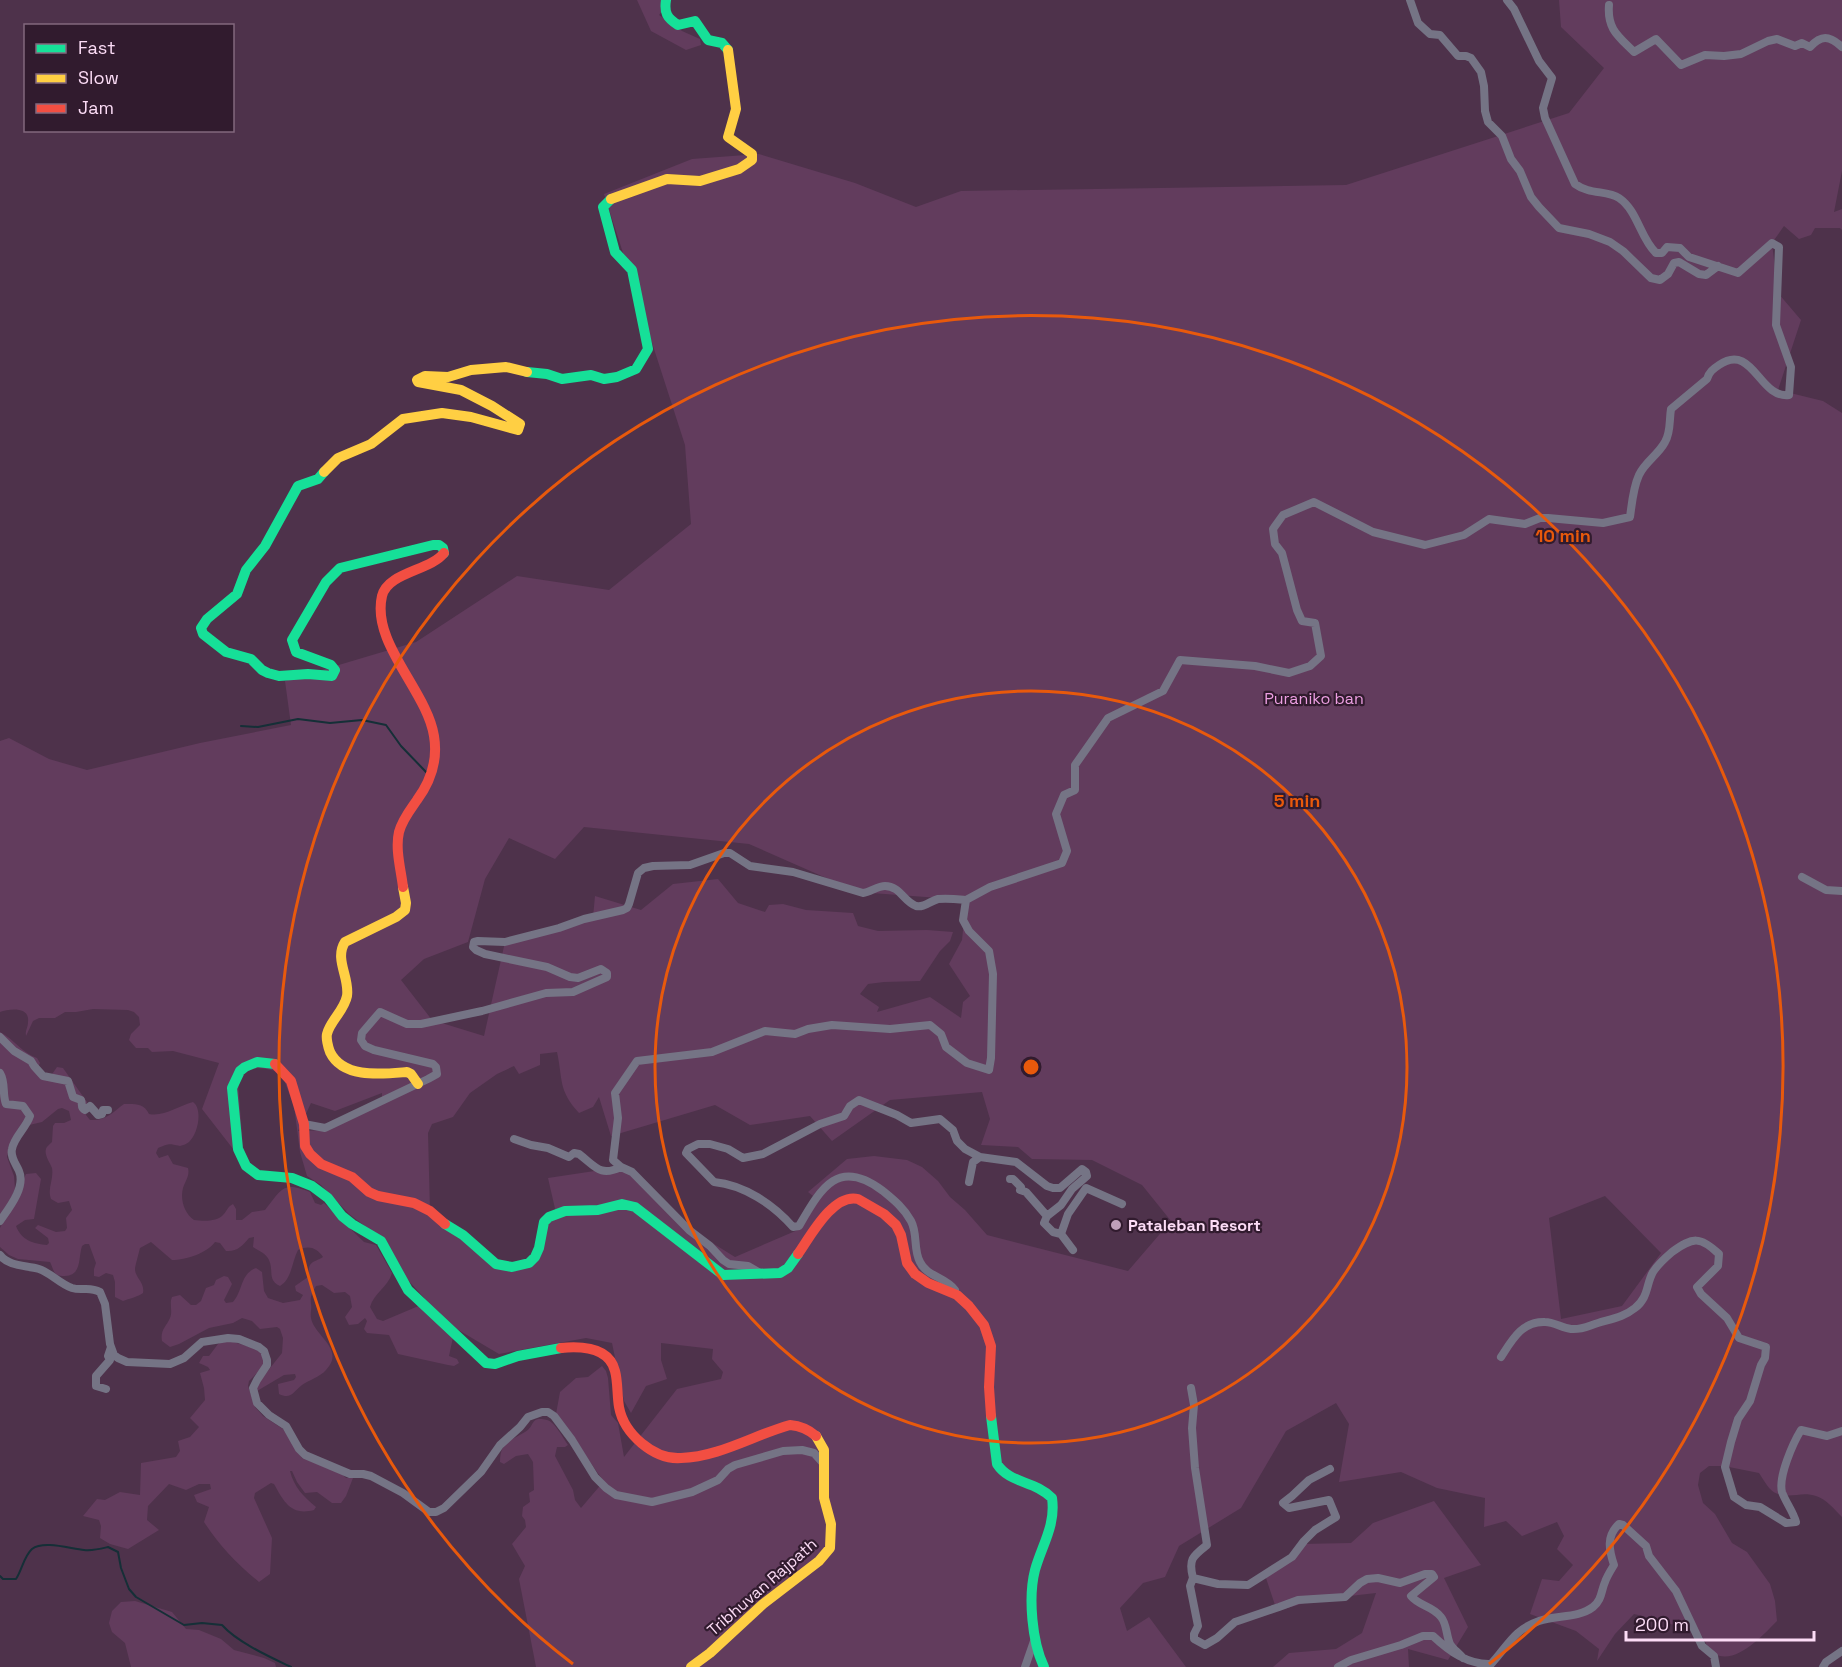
<svg xmlns="http://www.w3.org/2000/svg" width="1842" height="1667" font-family="'Space Grotesk',sans-serif">
	<rect width="100%" height="100%" fill="#4e324b"/>
	<path fill="#623c5d" fill-rule="evenodd" d="M637,0h34l-12,15 23,16 18,8 1,6 -15,5 -35,-19z
		M1559,0h283v171l-8,41 8,-3v21l-2,-2h-25l-4,7 -12,4 -15,-13 -12,17 6,50 23,27 -23,70 45,11 19,12v1104c-7,-7 -16,-18 -26,-21 -6,-2 -13,-2 -19,-1 -24,2 -26,-3 -38,-22l-35,-7h-15l-9,7 -2,12 5,18 12,11 17,29 15,9 23,32 5,17 2,20c-14,14 -42,46 -64,32 -7,-6 -9,-17 -16,-23 -4,-3 -9,-2 -13,-3 -17,-3 -33,-9 -50,-13l-19,20 -18,27 2,-12 -23,-18 -46,-17 12,-35 17,2 14,-16 -16,-16 7,-13 -7,-14 -35,14 -16,-15 -22,6 1,-29 -48,-10 -36,-16 -62,10 10,-58 -13,-21 -50,28 -45,77 -62,38 -14,31 -22,6 -23,25 7,23 22,-14 37,50h-650l-17,-88 6,-13 -13,-22 14,-17 -1,-7 -3,-4 1,-9 7,-5 -1,-9 5,-3 -1,-28 -5,-8 -12,2 -12,8 -4,-2c0,-21 11,-21 25,-30 11,-6 4,-16 22,-12 8,2 16,18 21,25l-3,2h-8l-2,9 18,34 2,10 6,8 23,-27c-18,-22 -29,-47 -48,-67l4,-22 16,-14 12,-1 14,-11 4,5 2,7 3,37 7,8 6,34 53,-68 44,-10 2,-7 -11,-13 1,-10 -52,-6v17l6,19 -21,7 -15,27 -7,-12 -12,-58 -26,-5 -87,16 -44,-26 -6,28 8,3 2,4 -5,3 -6,-1 -50,-11 -9,-19 -22,-2 -3,-4 3,-8 -2,-3 -7,6 -9,1 -4,-8 7,-10 -2,-11 -5,-4 -11,1 -12,-8 -6,1c-4,7 -6,10 -5,18 1,4 -1,9 0,14 3,18 35,31 15,52 -6,7 -17,10 -24,15 -9,7 -11,15 -23,9l-1,-10 16,-4 2,-3 -1,-3 -11,1 -27,16 -2,-4 27,-34 1,-15 -3,-9 -3,-2 -17,2 -8,-8 -10,-3 -9,5 -24,5 -30,16 -9,3 -8,-6c-2,-11 4,-14 8,-23 3,-7 -1,-14 2,-21l8,-2 11,10h5l5,-4 5,-13 8,-3 2,-5 8,-4 4,1 4,7 -8,16 2,3 7,-1c10,-11 7,-28 23,-34l6,4 2,19 4,7 15,5 17,-3 3,-5 -7,-4 -1,-5 13,-9c1,-3 0,-9 2,-12 2,-4 9,-5 13,-8 -6,-9 -14,-12 -25,-7 -6,11 -6,29 -18,36 -13,-6 -6,-15 -11,-26 -3,-7 -10,-9 -16,-13l1,-10 -5,1c-7,8 -12,14 -23,13l-6,-8 -5,-1c-8,11 -29,18 -43,18l-21,-18 -11,6c-1,4 -5,19 -5,21 0,9 10,13 8,24 -3,3 -15,6 -20,8l-8,-4v-15l-2,-7 -7,-2 -7,4 -5,-1v-7l2,-6 -7,-19h-4l-3,2c-4,13 0,29 -17,30 -3,0 -7,0 -9,-2 -3,-2 -4,-9 -6,-12l-32,-3 -9,-4 -9,-8v-19l26,-54 10,-1 5,6 -7,40 -9,1 -9,6c5,14 18,18 31,19l2,-2 -1,-5 -13,-10 3,-3 18,7 9,-1 2,-3 -1,-10 6,-8 -3,-9 -11,2 -7,-4c-4,-11 3,-19 1,-31 -2,-5 -8,-13 -6,-19 0,-2 5,-6 6,-7l1,-16 2,-3h9l7,-3 -2,-9 -7,-3 -4,1 -16,13 -17,4 -14,14 -4,17 7,19 1,13 -5,11 -10,15v-183c14,7 22,21 37,26l3,5c-3,6 -2,11 2,17h6l9,-13 6,1 24,34 -1,13 4,5c16,1 23,-8 34,-16 11,0 20,-1 25,10 15,3 29,-8 44,-12 10,7 5,32 -4,40 -2,2 -6,3 -9,4 -12,-2 -9,-3 -22,2l-2,5 3,5 9,-3 5,9 15,4c2,8 -3,13 -5,20 -3,11 1,25 11,32 9,1 23,2 29,-5 5,-5 4,-8 10,-11l3,5v11h6l10,-8 13,-2c17,-21 17,-29 45,-18l5,11 6,2 3,-2 40,39 12,3 16,28c-4,14 -18,20 -22,34l7,12 6,2 45,-19 -21,-23 -37,-49 -21,-16 -28,-29 -14,-9 -7,-24 -6,-46 -13,-34c-20,-4 -31,-9 -43,10l6,81 -42,-54 17,-46 -46,-12 -21,1 -4,-4h-12l-7,-8 2,-6 9,-9 -1,-8 -5,-5 -6,-2 -35,-1 -17,3h-11l-10,6h-16l-6,3 -7,15c-1,-6 2,-8 2,-14 2,-16 -19,-13 -28,-10v-271l9,-3 40,21 38,11 113,-27 91,-18 -6,-44 131,-39 101,-66 92,14 82,-66 -6,-79 -81,-251 88,-35 67,-5 96,29 61,24 45,-16 385,-6 223,-72 35,-45 -43,-41zM584,827l165,17 109,48 108,8 -4,40 -13,24 21,32 -7,6 -2,16 -31,-21 -53,15 2,-5 -19,-13 8,-10 16,-2 36,-1 20,-30 10,-10 3,-9 -26,-2 -49,1 -20,-5 -5,-13 -47,-3 -23,-6 -14,1 -4,7 -27,-9 -20,-24 -45,5 -32,26 -46,-14 -2,21 -88,25 -21,94 -52,-16 -31,-40 23,-21 44,-17 17,-63 24,-41 46,21zM557,1052c6,28 1,38 22,61l14,-6 6,-10 12,39 104,-31 35,20 60,-9 22,25 58,-41 92,-8 8,27 -9,26 37,2 14,12 60,1 50,25 29,36 -43,50 -141,-36 -22,-25 -15,-13 -12,-16 -16,-14 -15,-7 -33,-4 -27,3 -39,33 10,8 -18,29 -65,28 -50,-31 -64,-59 -73,11 8,35 -12,9 -15,41 -33,1 -66,-53 -2,-78 4,-9 21,-7 17,-24 27,-19 17,-8 5,8 21,-9v-11zM382,1093v8l-53,29 -31,1 13,-28 24,8zM1605,1196l56,57 -39,53 -61,13 -12,-101z
		M223,1341h7l30,9 5,15 -16,16 -1,5 7,21 8,9 20,13 19,29 39,15 5,5h7l-7,18 -5,7h-9l-15,-11 -12,1 -8,-11 -5,-11h-2c4,16 13,25 26,36l-2,3c-23,6 -30,-8 -40,-26l-3,-1 -16,10 -1,5 18,40 -2,36 -11,8c-22,-18 -40,-37 -55,-60l5,-15 -12,-5 -3,-7 17,-6 -1,-5h-11l-13,6 -17,-6 -21,22 -1,14 12,10 -31,19 -18,-5 -10,-6 1,-12 -2,-6 -16,-4 14,-17 8,1 15,-8 20,3 1,-32 35,-6 4,-6 -2,-10 12,-4 9,-10 -9,-9 15,-18 -1,-12 -4,-15 10,-3 -2,-3 -9,-4 4,-7h6l9,-12z
		M1434,1501l47,64 -37,13 24,49 -20,33 -40,-11 1,18h-136l16,-14 47,-4 26,-16 14,-40 -61,7 -38,11 -12,-36 37,-31 49,-1 22,-20z
		M135,1601l37,11 14,17 13,1 22,9 13,11 30,8 11,5 1,4h-145l-6,-24 -13,-11 -3,-9 3,-12 9,-9z"/>
	<g fill="none" stroke-linecap="round" stroke-linejoin="round">
		<path stroke="#152f37" stroke-width="2" d="M241,726l17,1 40,-8 32,4 32,-3 24,5 15,21 26,27
			M0,1576l3,3h13c6,-9 8,-23 16,-30 12,-9 39,0 52,1 9,1 16,-1 24,-3l10,5 3,16 8,21 7,8 48,28 18,-2 20,2c15,17 48,32 69,42"/>
		<path stroke="#757485" stroke-width="8" d="M1410,0l8,23 12,11 10,1 18,21h8l5,2 10,14 3,14 1,25 3,11 14,14 9,23 9,12 11,26 8,10 20,21 30,6 21,8 13,9 28,27 9,2 8,-6 6,-11 5,-1 20,12 7,1 12,-9
			M1609,5c-2,24 9,31 25,47l22,-13 25,26 24,-10 19,1 17,-2 27,-13 9,-2 18,7 7,-3 8,4c11,-12 19,-12 32,0
			M1802,877l24,13 16,1
			M966,900l24,-13 72,-24 5,-12 -11,-37 8,-19 11,-5v-25l33,-47 55,-27 17,-31 75,6 34,7 21,-7 11,-10 -6,-33 -13,-2 -5,-11 -15,-57 -7,-9 -2,-15 10,-14 31,-13 59,30 52,13 39,-10 25,-16 36,5 15,-6h8l55,5 27,-6c2,-14 3,-29 9,-42 6,-13 19,-20 26,-33 6,-10 4,-21 6,-33l36,-30c2,-7 6,-10 12,-14 34,-23 40,34 70,30l2,-28 -15,-42 3,-78 -7,-4 -34,30 -49,-16 -9,-9 -13,-1 -5,6h-6c-16,-15 -18,-42 -37,-55 -12,-8 -29,-3 -44,-14l-30,-66 -2,-10 9,-30 -13,-17 -25,-52 -7,-9
			M0,1037l14,14 17,10 3,5 9,10 25,5 5,16 8,3c2,5 -1,8 4,10l5,-4 8,9 4,-1 1,-4h5
			M0,1073c6,10 2,21 6,31l17,2 7,10c-4,12 -16,21 -18,33 -2,8 4,15 7,22 7,16 -10,37 -19,50
			M304,1124l21,4 103,-49 9,-5 -1,-7 -3,-3 -59,-14 -9,-4 -4,-6 1,-7 18,-21 27,12h14l61,-13 64,-18 27,-1 34,-15v-4l-6,-4 -23,9 -8,-1 -23,-10 -62,-13 -9,-4 -3,-3 1,-5 4,-1 27,1 54,-14 25,-9 39,-9 4,-2 2,-4 9,-31 6,-5 9,-2 37,-1 34,-12h6l20,13 43,6 70,21c7,-1 15,-7 22,-7 15,0 19,16 31,20 8,2 14,-5 22,-7 10,-1 18,0 28,1
			M514,1139l17,6 17,3 21,9 5,-4 5,1c17,13 21,23 42,13
			M1010,1179h3l8,8 -1,3 6,2 21,24
			M969,1182l4,-20 7,-5
			M1061,1234l7,-20 18,-26 36,16
			M0,1255c9,12 26,10 39,14 12,4 21,15 33,19 10,3 18,-2 28,4l5,12 5,40 4,11 4,3 9,4 43,2 14,-6 18,-16 26,-4 11,1 20,8 5,4 3,9v5l-10,15 -4,8 4,15 12,12 17,11 13,23 6,6 45,19h13l8,2 32,17 26,19h7l8,-4 37,-36 19,-27 20,-18 8,-10 14,-5h6l6,4 18,24 23,37 11,11 10,7 36,7 40,-10 26,-12 10,-11 7,-4 48,-14 19,-1 12,3 9,10
			M760,1273l-12,-7 -19,-2 -6,-4 -13,-14 -21,-16 -57,-58 -11,-5 -8,-7 5,-42 -3,-25 22,-32 75,-9 53,-21 30,3 13,-5 24,-4 58,4 40,-4 11,9 5,13 21,16 22,7 2,-12 2,-84 -4,-23 -20,-20 -6,-11 3,-20
			M955,1290c-9,-13 -28,-13 -35,-28 -7,-13 -2,-28 -9,-41 -7,-13 -17,-21 -28,-30 -45,-34 -62,-3 -84,35l-6,1c-20,-23 -49,-42 -79,-45l-28,-29 2,-4 10,-5h12l18,5 15,9 20,-4 57,-30 24,-8 6,-10 9,-6 38,15 14,8 29,-4 13,11 4,11 8,8 15,8 36,5 31,24 6,2h7l22,-19 4,3 1,4 -15,13 -11,16 -14,11 -3,7 9,9 8,2 12,16
			M1501,1357c11,-17 21,-36 44,-35 9,0 17,6 26,7 11,1 17,-3 27,-6 13,-4 26,-6 37,-15 14,-11 11,-24 18,-36 5,-8 12,-14 19,-20 21,-15 28,-16 47,2l-1,12 -21,21 4,7 26,24 12,20 27,9 -1,11 -4,7 -11,36 -12,18 -7,23 -6,25 9,30 12,8 14,2 26,16 10,-1c-3,-11 -10,-19 -14,-30 -4,-15 11,-49 19,-62l26,6 15,-5
			M1191,1388l3,17 -2,23 3,40 12,77c-14,11 -19,14 -14,33
			M106,1389l-10,-3v-10l14,-16 -2,-4 3,-9
			M1330,1469l-21,11 -17,16 -9,7 6,5 40,-8 7,17 -21,13 -11,11 -12,16 -44,28 -30,-1 -25,-6 -3,8 8,40 -4,8v5l11,6 12,-7 18,-16 44,-15 19,-7 47,-3 15,-14 7,-4 11,-1 22,5 25,-9h7l2,3 -23,19c8,10 22,10 30,21 6,7 5,18 9,27 3,5 9,9 13,14
			M1025,1667l9,-26
			M1338,1667l13,-7 50,-15 22,-9h10c16,15 35,29 58,28 17,-18 22,-34 48,-43 17,-6 40,-3 54,-14 9,-7 8,-16 12,-25 2,-6 6,-12 9,-17 -5,-15 -8,-29 5,-41l4,1 23,21 3,10 27,35 26,55 12,10 2,11
			M1823,1667l3,-5 16,-11"/>
		<path stroke="#16e098" stroke-width="10" d="M666,0c-2,13 1,18 12,25l17,-4 13,19 14,3 6,7
			M527,372l20,2 15,5 29,-4 13,4 13,-2 19,-8 12,-20 -16,-79 -17,-18 -12,-45 8,-8
			M324,472l-6,7 -20,7 -33,60 -19,24 -9,24 -30,25 -6,9 2,6 23,18 25,7 11,11 6,3 11,3 29,-2 24,2 3,-6 -4,-5 -35,-13 -4,-12 34,-58 14,-14 93,-23h6l4,3 1,5
			M275,1064l-18,-2 -12,5 -5,4 -8,17 6,61 8,17 12,9 34,3 20,8 16,12 14,18 10,8 29,17 27,49 78,73 9,1 23,-8 43,-8
			M445,1224l18,11 33,29 16,3 17,-4 6,-6 4,-9 5,-26 5,-5 16,-6 33,-1 24,-6 13,3 88,68 57,-2 8,-5 10,-14
			M991,1416l6,48c13,20 37,16 55,34 4,27 -10,47 -17,72 -7,27 -3,72 9,97"/>
		<path stroke="#ffcf43" stroke-width="10" d="M611,199l56,-20 33,2 39,-12 13,-9v-6l-24,-17 8,-28 -8,-59
			M324,472l14,-14 33,-14 32,-25 39,-6 29,4 47,13 2,-6 -28,-18 -31,-16 -43,-8 -1,-2 8,-4 23,1 23,-7 35,-3 21,5
			M403,887l3,16 -1,7 -9,7 -51,25c-11,17 5,36 2,54 -3,15 -17,25 -20,38 -1,4 1,13 3,18 13,27 52,22 77,20l4,2 7,10
			M691,1667l19,-14 53,-49 56,-43 11,-13 1,-24 -7,-26v-48l-8,-14"/>
		<path stroke="#f24e42" stroke-width="10" d="M403,887c-2,-17 -8,-38 -4,-55 3,-12 11,-22 18,-32 14,-19 21,-40 17,-64 -7,-45 -63,-93 -52,-140 6,-24 48,-25 62,-43
			M275,1064l16,17 13,43 1,22 5,8 11,10 31,13 17,15 9,4 36,7 16,8 15,13
			M798,1254c12,-17 35,-61 60,-55l26,15 12,11 5,10 6,28 8,11 13,9 29,12 12,11 15,19 7,21 -2,41 2,29
			M561,1348c21,-2 48,-1 54,23 3,11 2,24 4,36 5,27 35,53 62,51 38,-1 73,-23 109,-33 11,1 18,4 26,11"/>
	</g>
	<g fill="none" stroke="#e8590c" stroke-width="3">
		<circle cx="1031" cy="1067" r="376"/>
		<path d="M573 1664A752 752 0 1 1 1489 1664"/>
	</g>
	<circle fill="#bfa0ba" stroke="#311b2e" stroke-width="2" cx="1116" cy="1225" r="6"/>
	<g text-anchor="middle" dominant-baseline="central" stroke-width="4.5" stroke-linejoin="round" paint-order="stroke">
		<g font-size="16" fill="#ed9fe2" stroke="#311b2e">
			<text x="1314" y="698">Puraniko ban</text>
		</g>
		<g font-size="16" font-weight="bold" fill="#fcdcf6" stroke="#311b2e" text-anchor="start">
			<text x="1128" y="1225">Pataleban Resort</text>
		</g>
		<g font-size="16" fill="#fcdcf6" stroke="#311b2e">
			<text transform="translate(762 1587) rotate(-41)">Tribhuvan Rajpath</text>
		</g>
	</g>
	<circle cx="1031" cy="1067" r="9" fill="#e8590c" stroke="#311b2e" stroke-width="3"/>
	<g font-size="18" text-anchor="middle" font-weight="bold" fill="#e8590c" stroke="#311b2e" stroke-width="4.5" stroke-linejoin="round" paint-order="stroke">
		<text x="1563" y="542">10 min</text>
		<text x="1297" y="807">5 min</text>
	</g>
	<rect x="24" y="24" width="210" height="108" fill="#311b2e" stroke="#82687e" stroke-width="1.5"/>
	<rect x="36" y="44" width="30" height="9" fill="#16e098" stroke="#82687e" stroke-width="1.5"/>
	<text x="78" y="54" font-size="18" fill="#fcdcf6">Fast</text>
	<rect x="36" y="74" width="30" height="9" fill="#ffcf43" stroke="#82687e" stroke-width="1.5"/>
	<text x="78" y="84" font-size="18" fill="#fcdcf6">Slow</text>
	<rect x="36" y="104" width="30" height="9" fill="#f24e42" stroke="#82687e" stroke-width="1.5"/>
	<text x="78" y="114" font-size="18" fill="#fcdcf6">Jam</text>
	<path d="M1626 1631v9h188v-9" fill="none" stroke="#fcdcf6" stroke-width="3"/>
	<text x="1635" y="1631" font-size="18" fill="#fcdcf6" stroke="#311b2e" stroke-width="4.5" paint-order="stroke">200 m</text>
</svg>
